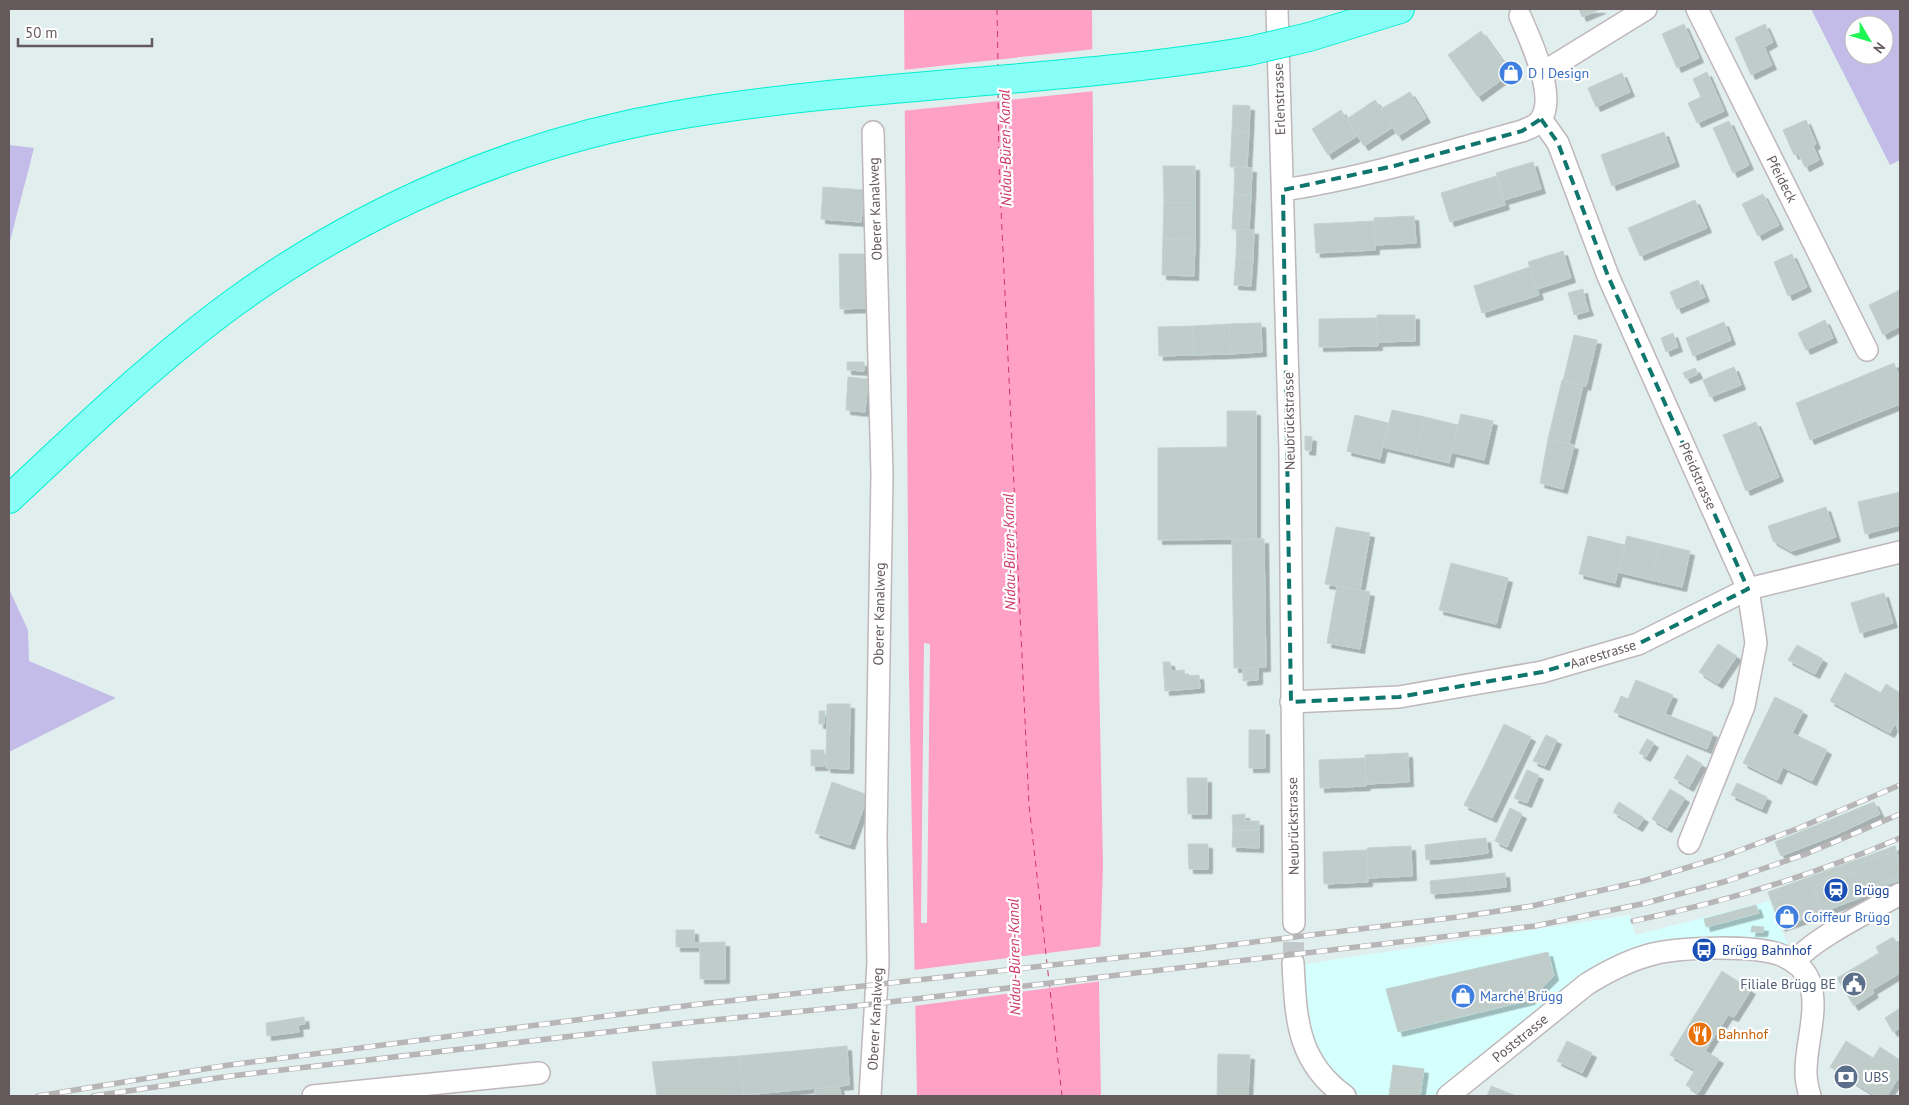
<svg xmlns="http://www.w3.org/2000/svg" width="1909" height="1105" font-family="'PT Sans',sans-serif">
	<defs>
		<filter id="shadow"><feDropShadow dx="4.5" dy="4.5" stdDeviation="0" flood-color="#0004"/></filter>
	</defs>
	<rect width="100%" height="100%" fill="#e1eeee"/>
	<path fill="#d5fffd" d="M1769,901l26,61 -15,-7 -150,6 -182,135h-103l-24,-20 -28,-113 12,1 325,-49 5,20z"/>
	<path fill="#c3bbe8" fill-rule="evenodd" d="M1811,9h89v151l-10,5zM1854,25h30v30h-30z
		M9,145l25,3 -25,97z
		M9,589l19,41 1,31 87,37 -107,54z"/>
	<path fill="#ffa0c5" d="M904,9h188l4,517 7,340 -4,120 2,110h-184l-8,-420z"/>
	<path fill="#e1eeee" d="M1095,49v42l-193,20v-41z
		M924,643l6,1 -3,279h-6z
		M1103,946l-1,35 -188,25 -1,-36z"/>
	<g fill="none" stroke-linecap="round" stroke-linejoin="round">
		<path stroke="#cc3a67" stroke-width="1" stroke-dasharray="6 5" stroke-linecap="butt" d="M997,9l1,56
			M998,92l1,74 30,639 33,291"/>
	</g>
	<path fill="#c0ccca" stroke="#bfd3d0" filter="url(#shadow)" d="M1579,9h22l-19,8z
		M1684,24l15,34 -22,10 -15,-34z
		M1765,24l8,18 -9,5 8,18 -21,10 -16,-37z
		M1481,31l30,42 -33,24 -30,-42z
		M1707,72l17,39 -27,12 -9,-20 13,-6 -8,-18z
		M1622,73l8,19 -34,15 -8,-19z
		M1410,92l16,26 -28,18 -17,-27z
		M1375,100l18,27 -29,19 -17,-27z
		M1233,105l17,1 -1,26 -17,-1z
		M1341,110l16,26 -29,19 -16,-26z
		M1806,120l10,24 -3,2 6,14 -14,7 -7,-14 -4,2 -11,-25z
		M1729,121l20,44 -16,8 -20,-45z
		M1232,131l17,1 -2,35h-17z
		M1664,132l11,30 -63,24 -11,-31z
		M1533,162l8,27 -37,11 -8,-27z
		M1163,166h32v37l-31,-1z
		M1235,167l17,1 -1,27h-17z
		M1496,176l9,29 -55,17 -9,-29z
		M823,187l41,3 -3,32 -40,-3z
		M1763,194l16,31 -21,11 -16,-32z
		M1234,195h17l-2,35 -17,-1z
		M1695,200l12,28 -67,28 -12,-28z
		M1164,202l31,1v37l-32,-1z
		M1414,216l2,27 -41,2 -1,-27z
		M1374,221l1,29 -59,3 -2,-29z
		M1237,229l17,1 -1,28 -17,-1z
		M1163,239l32,1 -1,36 -32,-1z
		M1563,251l8,27 -34,11 -9,-27z
		M839,254h27l1,54 -27,1z
		M1792,254l15,33 -19,9 -14,-34z
		M1236,257l17,1 -2,28 -17,-1z
		M1530,267l9,28 -57,18 -8,-27z
		M1698,280l7,17 -28,12 -7,-17z
		M1583,289l3,14 -14,4 -4,-14z
		M1900,290v36l-17,9 -14,-30z
		M1586,303l3,8 -15,4 -2,-8z
		M1377,315h38v26l-37,1z
		M1377,318l1,28 -59,1v-28z
		M1825,320l8,18 -27,12 -8,-17z
		M1724,322l7,18 -38,16 -7,-18z
		M1261,323l1,29 -32,2 -1,-30z
		M1229,324l1,30 -36,1 -1,-29z
		M1193,326l1,29 -35,1 -1,-29z
		M1673,333l5,14 -12,5 -5,-14z
		M1574,335l23,5 -11,46 -23,-5z
		M847,362h17v9l-17,-1z
		M1894,363l6,16v25l-38,15 -14,-37z
		M1734,367l7,18 -31,12 -7,-17z
		M1695,368l3,6 -12,5 -3,-6z
		M848,377l20,2 -3,33 -19,-2z
		M1562,380l21,5 -14,59 -21,-5z
		M1848,382l14,37 -52,21 -14,-37z
		M1392,410l33,7 -9,38 -33,-8z
		M1227,411h29v128l-98,1v-92l69,-1z
		M1461,414l32,7 -9,39 -33,-8z
		M1355,415l33,8 -8,36 -33,-8z
		M1425,417l33,8 -9,38 -33,-8z
		M1756,422l23,55 -33,14 -23,-56z
		M1305,436l7,1 -1,14 -6,-1z
		M1548,439l26,6 -11,44 -23,-6z
		M1900,492v33l-35,9 -7,-32z
		M1826,507l10,30 -45,14 -18,-10 -5,-15z
		M1336,527l34,6 -10,57 -35,-6z
		M1588,536l37,9 -10,38 -36,-9z
		M1627,536l33,8 -9,36 -33,-8z
		M1264,539l2,128 -32,1 -2,-128z
		M1660,544l30,7 -8,36 -31,-7z
		M1451,563l57,15 -12,46 -57,-14z
		M1337,586l33,6 -10,57 -33,-6z
		M1884,593l9,30 -33,10 -9,-30z
		M1718,644l19,12 -19,28 -19,-12z
		M1797,645l26,14 -8,15 -27,-14z
		M1163,662h7l1,9 13,-1 1,6 14,-1 1,13 -35,3z
		M1258,667v13l-15,1v-13z
		M1845,673l36,20 5,-9 14,9v21l-10,19 -60,-32z
		M1636,680l37,15 -8,19 48,19 -6,16 -93,-37 7,-16 7,3z
		M1775,697l28,14 -11,22 35,17 -15,31 -29,-14 -6,13 -34,-17z
		M827,704h23l-1,65 -23,-1z
		M819,711h6l-1,13h-5z
		M1900,714v23l-4,-12z
		M1504,724l27,13 -20,42 -27,-13z
		M1249,730h16v38h-16z
		M1546,735l11,5 -12,26 -12,-5z
		M1647,739l7,4 -8,14 -7,-4z
		M811,750h13v16h-13z
		M1408,753l1,29 -43,2 -1,-29z
		M1687,755l15,9 -13,23 -15,-9z
		M1365,758l1,28 -46,2 -1,-28z
		M1484,766l27,13 -19,39 -28,-13z
		M1527,770l12,5 -12,28 -13,-5z
		M1187,778h20v36h-19z
		M832,782l36,13 -18,50 -35,-12z
		M1737,783l30,14 -5,12 -31,-14z
		M1670,789l15,9 -18,30 -15,-9z
		M1619,802l25,16 -6,9 -25,-15z
		M1874,802l6,12 -45,21 -54,21 -6,-14z
		M1510,808l12,6 -15,33 -12,-6z
		M1245,814v7h14v9h-26l-1,-15z
		M1233,830h26v18l-27,-1z
		M1486,838l2,15 -29,4 -2,-16z
		M1457,841l2,16 -33,3 -1,-15z
		M1188,844h20v25h-19z
		M1411,846l1,30 -44,2 -1,-30z
		M1895,846l3,10 -2,1 -2,-6 -42,15 2,6 -14,4 -1,-3 -14,5 1,4 -13,5 9,25 -24,9 -10,-26 -14,5 9,26 -2,1 -13,-35z
		M1367,850l1,32 -44,2 -1,-32z
		M1894,851l2,6 4,-1v20l-40,15 -8,-25z
		M1854,872l8,25 -40,15 -9,-25 13,-5 -1,-4 14,-5 1,3z
		M1505,873l1,14 -36,4 -2,-14z
		M1900,876v4l-39,14 -1,-3z
		M1468,877l2,14 -39,3 -1,-13z
		M1788,895l10,26 -15,5 -9,-26z
		M1756,905l3,8 -53,14 -2,-8z
		M1752,926l12,1 -1,5h-12z
		M676,930h18v13l31,-1v37h-25v-32h-24z
		M1893,937l7,11v25l-28,17 2,3 -20,13 -17,-28 42,-25 -3,-6z
		M1548,952l6,24 -24,24 -132,32 -12,-43z
		M1722,971l29,19 -17,27 -6,-2 -23,36 14,8 -21,34 -12,-8 9,-15 -25,-15z
		M1900,1008v20l-7,4 -8,-14z
		M304,1017l1,7 -7,1 1,7 -32,4 -1,-13z
		M1567,1041l25,12 -10,20 -25,-12z
		M1846,1041l27,17 7,-11 20,13v15l-13,21h-11l-46,-29z
		M847,1046l2,39 -105,10 -5,-39z
		M1218,1054l32,1 -2,41h-31z
		M739,1056l5,39 -87,1 -5,-34z
		M1393,1065l31,4 -4,27h-31z
		M839,1086l2,10h-27l1,-7z
		M1491,1086l23,9 -1,1h-26z"/>
	<g fill="none" stroke-linecap="round" stroke-linejoin="round">
		<path stroke="#c2c9ca" stroke-width="21" stroke-dasharray="21 11" stroke-linecap="butt" d="M1293,963l1,-40"/>
		<defs>
			<path id="street" d="M1277,9l13,442 4,472
				M1697,9l170,341
				M1542,73l104,-64
				M1541,119l17,24 50,133 140,313 8,54 -12,63 -55,137
				M1283,190c81,-12 160,-37 239,-59 7,-3 15,-5 19,-12 16,-23 -11,-80 -21,-103
				M1291,702l108,-5 143,-25 96,-28 110,-55 152,-37
				M1795,962c15,-22 79,-53 105,-68
				M1293,963c3,54 3,98 52,133
				M313,1096l226,-23
				M870,1096l8,-133 -2,-125 6,-363 -9,-343
				M1448,1096l139,-112c21,-13 42,-24 66,-30 29,-7 100,-9 128,1 12,5 23,13 28,25 11,29 -4,64 -3,94 0,8 2,15 4,22"/>
			<path id="highway" d="M1309,37l91,-28
				M9,499c73,-68 145,-138 226,-197 128,-93 281,-159 437,-186 191,-33 386,-33 577,-65"/>
		</defs>
		<use href="#street" stroke="#bfb7b9" stroke-width="24"/>
		<use href="#highway" stroke="#00efcf" stroke-width="30"/>
		<use href="#street" stroke="#fff" stroke-width="21"/>
		<use href="#highway" stroke="#87fff6" stroke-width="28"/>
		<defs>
			<path id="rail" d="M1633,921c92,-19 181,-46 267,-83
				M38,1096l191,-31 463,-60 505,-56 261,-32 74,-11 111,-25 79,-24 77,-29 101,-43
				M93,1096l138,-20 462,-54 171,-17 671,-79 111,-23 81,-22 79,-27 94,-40"/>
		</defs>
		<use href="#rail" stroke="#b7b5b5" stroke-width="5.5"/>
		<use href="#rail" stroke="#fff" stroke-width="4" stroke-dasharray="11" stroke-linecap="butt"/>
		<defs>
			<path id="highway-bridge" d="M1249,51l60,-14"/>
		</defs>
		<use href="#highway-bridge" stroke="#00efcf" stroke-width="30" stroke-linecap="butt"/>
		<use href="#highway-bridge" stroke="#87fff6" stroke-width="28"/>
	</g>
	<path fill="none" stroke="#0f766e" stroke-width="4" stroke-dasharray="10 6" stroke-linejoin="round" d="M1541,119l17,24 50,133 140,313 -110,55 -96,28 -143,25 -108,5 -8,-512 111,-24 128,-35z"/>
	<defs>
		<symbol id="shop-disc" viewBox="-11 -11 22 22"><circle r="9.5" fill="#3f7fe0" stroke="#fff"/><path d="M-5-2.5h2.3a2.7 3.5 0 0 1 5.4 0H5L5.5 6h-11ZM-1.5-2.5h3a1.5 2.3 0 0 0-3 0Z" fill="#fff"/></symbol>
		<symbol id="station-disc" viewBox="-11 -11 22 22"><circle r="9.5" fill="#1a4fb4" stroke="#fff"/><path d="M-3-6H3Q5-6 5-4V2Q5 4 3 4L4.5 6H3L1.5 4h-3L-3 6H-4.5L-3 4Q-5 4-5 2V-4Q-5-6-3-6ZM-3.5-4v3h7v-3ZM-3.5 1v1.5H-2V1ZM2 1v1.5H3.5V1Z" fill="#fff"/></symbol>
		<symbol id="bus-disc" viewBox="-11 -11 22 22"><circle r="9.5" fill="#1a4fb4" stroke="#fff"/><path d="M-5-6H5V4H4V6H2V4H-2V6H-4V4H-5ZM-3.5-4V0h7V-4ZM-3.5 1.2v1.5H-2V1.2ZM2 1.2v1.5H3.5V1.2Z" fill="#fff"/></symbol>
		<symbol id="civic-disc" viewBox="-11 -11 22 22"><circle r="9.5" fill="#5c6f8a" stroke="#fff"/><path d="M-.6-6.5H3V-4.5H.6V-3L4-1V1h2V6H-6V1h2V-1L-.6-3ZM-1.2 2.5V6h2.4V2.5Z" fill="#fff"/></symbol>
		<symbol id="restaurant-disc" viewBox="-11 -11 22 22"><circle r="9.5" fill="#e8710a" stroke="#fff"/><path d="M-5-6h1v4h1v-4h1v4h1v-4h1v5L-1.5 .5V6h-2V.5L-5-1ZM5-6V6H3V1.5H1.5Q1.5-4 5-6Z" fill="#fff"/></symbol>
		<symbol id="bank-disc" viewBox="-11 -11 22 22"><circle r="9.5" fill="#5c6f8a" stroke="#fff"/><path d="M-6-4H6V4H-6ZM0-2.3a2.3 2.3 0 1 0 0 4.6a2.3 2.3 0 1 0 0-4.6Z" fill="#fff"/></symbol>
	</defs>
	<g fill-rule="evenodd">
		<use href="#shop-disc" x="1497" y="59" width="28" height="28"/>
		<use href="#station-disc" x="1822" y="876" width="28" height="28"/>
		<use href="#shop-disc" x="1773" y="903" width="28" height="28"/>
		<use href="#bus-disc" x="1690" y="936" width="28" height="28"/>
		<use href="#civic-disc" x="1840" y="970" width="28" height="28"/>
		<use href="#shop-disc" x="1449" y="982" width="28" height="28"/>
		<use href="#restaurant-disc" x="1686" y="1020" width="28" height="28"/>
		<use href="#bank-disc" x="1832" y="1063" width="28" height="28"/>
	</g>
	<g text-anchor="middle" dominant-baseline="central" stroke-width="4.5" stroke-linejoin="round" paint-order="stroke">
		<g font-size="14" fill="#366cbe" stroke="#fff" text-anchor="start">
			<text x="1528" y="73">D | Design</text>
			<text x="1804" y="917">Coiffeur Brügg</text>
			<text x="1480" y="996">Marché Brügg</text>
		</g>
		<g font-size="14" fill="#645a5c" stroke="#fff">
			<text transform="translate(1279 99) rotate(-92)">Erlenstrasse</text>
			<text transform="translate(1782 179) rotate(63)">Pfeideck</text>
			<text transform="translate(875 209) rotate(-92)">Oberer Kanalweg</text>
			<text transform="translate(1289 421) rotate(-91)">Neubrückstrasse</text>
			<text transform="translate(1698 476) rotate(66)">Pfeidstrasse</text>
			<text transform="translate(879 614) rotate(-89)">Oberer Kanalweg</text>
			<text transform="translate(1603 654) rotate(-17)">Aarestrasse</text>
			<text transform="translate(1293 826) rotate(-91)">Neubrückstrasse</text>
			<text transform="translate(875 1019) rotate(-87)">Oberer Kanalweg</text>
			<text transform="translate(1520 1038) rotate(-39)">Poststrasse</text>
		</g>
		<g font-size="14" fill="#164399" stroke="#fff" text-anchor="start">
			<text x="1854" y="890">Brügg</text>
			<text x="1722" y="950">Brügg Bahnhof</text>
		</g>
		<g font-size="14" fill="#4e5e75" stroke="#fff" text-anchor="end">
			<text x="1836" y="984">Filiale Brügg BE</text>
			<text x="1864" y="1077" text-anchor="start">UBS</text>
		</g>
		<g font-size="14" fill="#c56008" stroke="#fff" text-anchor="start">
			<text x="1718" y="1034">Bahnhof</text>
		</g>
		<g font-size="15" font-style="italic" fill="#cc3a67" stroke="#fff">
			<text transform="translate(1005 148) rotate(-91)">Nidau-Büren-Kanal</text>
			<text transform="translate(1009 552) rotate(-91)">Nidau-Büren-Kanal</text>
			<text transform="translate(1014 957) rotate(-91)">Nidau-Büren-Kanal</text>
		</g>
	</g>
	<rect width="1909" height="1105" fill="none" stroke="#645a5c" stroke-width="20"/>
	<g transform="translate(1869 40) rotate(128)"><circle r="24" fill="#ffffff" stroke="#c1bdbe"/>
	<path d="M0-4L9 19L0 12L-9 19Z" fill="#1ff656"/>
	<text y="-8" font-size="14" font-weight="bold" text-anchor="middle" fill="#645a5c">N</text>
	</g>
	<path d="M18 38v8h134v-8" fill="none" stroke="#645a5c" stroke-width="2.5"/>
	<text x="25" y="38" font-size="15" fill="#645a5c" stroke="#ffffff" stroke-width="4" paint-order="stroke">50 m</text>
</svg>
